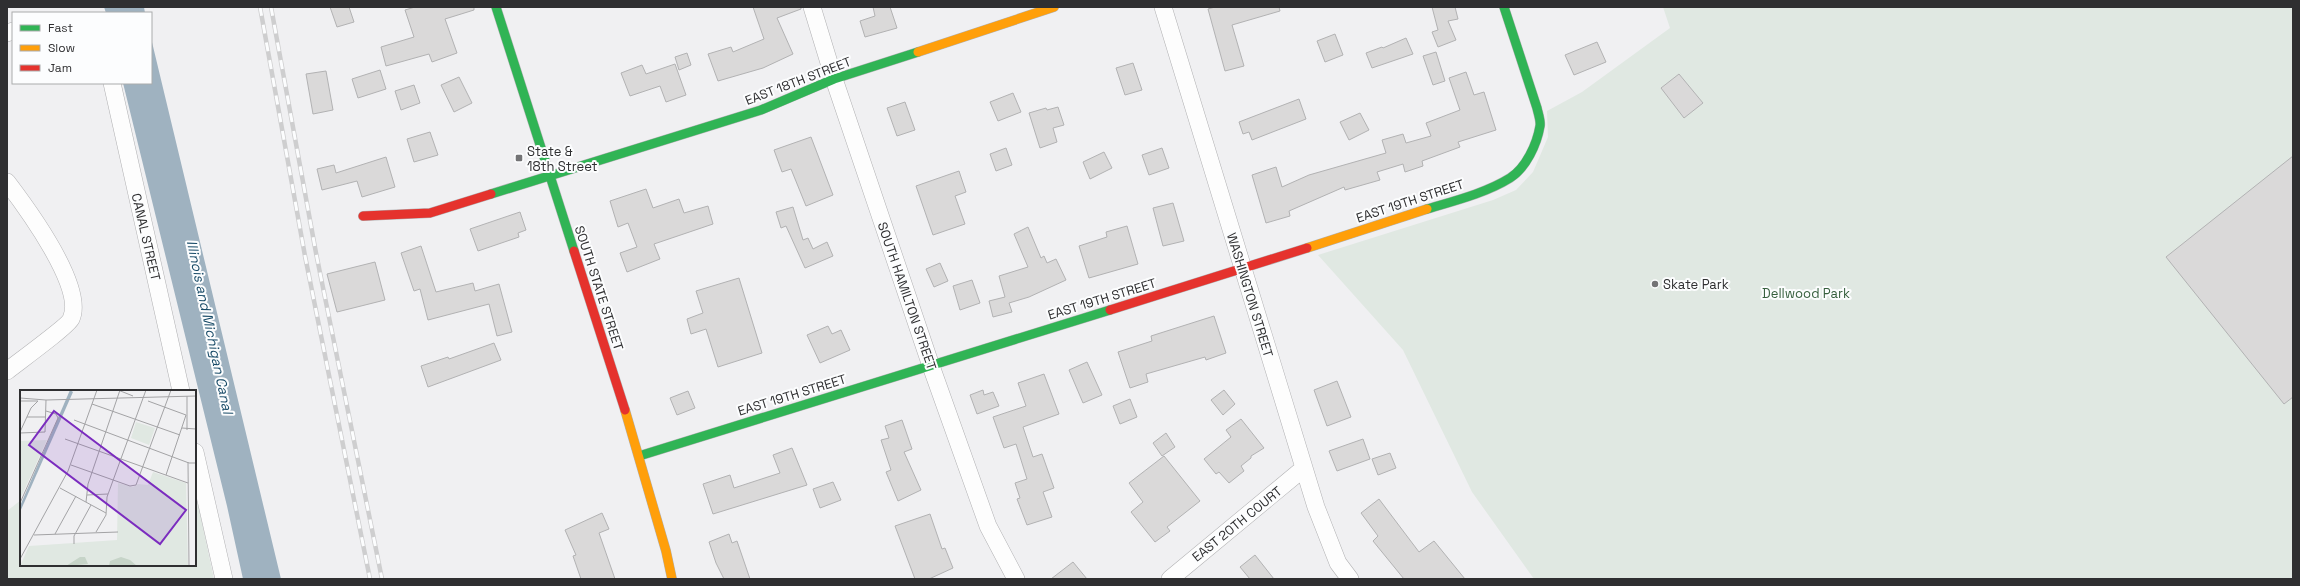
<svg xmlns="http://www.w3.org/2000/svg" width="2300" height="586" font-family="'Space Grotesk',sans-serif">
	<rect width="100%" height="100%" fill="#f0f0f2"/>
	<path fill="#e0e8e2" d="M1663,7h630v572h-759l-62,-87 -69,-142 -85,-95 175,-55 23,-10 17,-18 15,-35 -1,-26 35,-19 88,-64z
		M195,490l19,89h-207v-68l14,-11v65h174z"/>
	<path fill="#9fb2c0" d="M104,7h40l1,6h-39z
		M151,38l130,541h-38l-16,-73 -104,-423h28z"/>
	<path fill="#dad9d9" stroke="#b2b2b3" d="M330,7h19l5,15 -17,5z
		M415,7h59v3l-29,9 12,34 -25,9 -3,-8 -43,12 -5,-19 33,-10 -9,-27z
		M753,7h48v2l-24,9 16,36 -30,14 -45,13 -10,-27 23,-7 2,5 31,-13z
		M873,7h17l7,21 -32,9 -5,-16 15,-5z
		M1215,7h64l1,4 -48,14 12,41 -19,5 -17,-62z
		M1432,7h23l3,12 -10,2 8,19 -18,7 -6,-15 6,-2z
		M1335,34l8,21 -18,7 -8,-21z
		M1406,38l7,16 -41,14 -6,-15 16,-6 1,1z
		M1597,42l9,20 -32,13 -9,-20z
		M1436,52l9,29 -12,4 -10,-29z
		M687,53l4,12 -12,5 -4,-13z
		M1133,63l9,27 -17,5 -9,-27z
		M675,64l11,31 -20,7 -6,-16 -30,10 -9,-23 21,-8 4,9z
		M380,70l6,19 -28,9 -6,-19z
		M326,71l7,39 -20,4 -7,-40z
		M1466,72l8,23 10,-3 12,38 -38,12 2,5 -38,14 1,5 -18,6 -2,-8 -26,8 3,8 -35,10 -1,-3 -55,24 1,5 -24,7 -14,-48 24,-8 6,20 27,-12 77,-22 -4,-13 21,-6 3,9 25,-7 -5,-13 34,-13 -11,-32z
		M1679,74l24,29 -19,15 -23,-30z
		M459,77l13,26 -18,9 -13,-27z
		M414,85l6,18 -19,7 -6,-19z
		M1013,93l8,19 -23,9 -8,-19z
		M1299,99l7,20 -54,21 -3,-8 -6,2 -4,-12z
		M905,102l10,28 -18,6 -10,-28z
		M1058,107l6,18 -11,3 4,14 -17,6 -11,-35 17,-5 1,2z
		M1360,113l9,17 -20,10 -9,-18z
		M430,132l8,23 -24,7 -7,-23z
		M811,137l22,58 -27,11 -15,-37 -9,3 -8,-22z
		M1006,148l6,17 -16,6 -6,-17z
		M1162,148l7,20 -20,7 -7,-20z
		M1104,152l8,16 -22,11 -7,-17z
		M2293,156v241l-9,7 -118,-147z
		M386,157l9,30 -33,10 -5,-16 -35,9 -5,-21 17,-4 2,8z
		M959,171l7,21 -11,4 10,28 -32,11 -17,-49z
		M646,189l7,19 26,-9 5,14 24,-7 5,18 -59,20 6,15 -33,13 -7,-19 17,-6 -9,-24 -10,4 -8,-26z
		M1173,203l11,38 -21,5 -10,-38z
		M793,207l10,33 5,-2 5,11 14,-7 6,14 -28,12 -19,-42 -5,2 -5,-16z
		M520,212l6,18 -8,3 1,4 -41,14 -8,-22z
		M1127,226l11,38 -49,14 -10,-32 28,-9 -1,-5z
		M1028,227l13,31 3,-2 3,7 9,-4 10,21 -37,17 -20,6 3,9 -19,5 -4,-16 16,-4 -6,-21 29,-9 -14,-33z
		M421,246l15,46 37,-9 2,8 24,-7 13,48 -15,4 -8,-32 -61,16 -8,-31 -6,2 -13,-38z
		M375,262l10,38 -48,12 -10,-38z
		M940,263l8,18 -14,6 -8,-18z
		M739,278l23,75 -44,14 -12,-38 -15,5 -4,-15 16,-6 -7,-22z
		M972,280l8,23 -20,7 -7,-24z
		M1214,316l12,37 -20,7 -1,-3 -59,17 2,8 -18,6 -12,-36 34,-11 -1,-5z
		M828,326l4,8 9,-4 9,20 -30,13 -13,-28z
		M494,343l7,17 -73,27 -7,-21 27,-9 1,2z
		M1087,362l15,33 -19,8 -14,-33z
		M1044,374l15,40 -36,13 10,30 9,-3 12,34 -11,4 9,25 -25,8 -10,-26 3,-1 -5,-15 12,-4 -11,-35 -12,4 -11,-31 33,-11 -8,-23z
		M1337,381l14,36 -24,9 -13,-36z
		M983,390l1,5 9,-3 6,14 -22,8 -7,-19z
		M1224,390l11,14 -12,11 -12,-15z
		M688,391l7,17 -18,7 -7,-17z
		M1130,399l7,18 -17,7 -7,-18z
		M1241,419l23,29 -13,8v2l-10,8 3,5 -15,12 -10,-11 -3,2 -12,-15 27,-22 -5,-7z
		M902,420l10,29 -8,3 17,38 -23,11 -12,-29 5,-2 -10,-30 8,-2 -4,-12z
		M1166,433l9,14 -13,9 -9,-13z
		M1363,439l7,20 -33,12 -8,-20z
		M792,448l15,37 -94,29 -10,-30 27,-9 4,13 46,-15 -7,-18z
		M1390,453l6,15 -18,7 -6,-16z
		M1164,456l36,45 -33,26 3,4 -15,11 -24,-30 12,-10 -14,-19z
		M833,482l8,18 -21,8 -7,-19z
		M1379,499l40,53 15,-11 31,38h-61l-31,-38 5,-5 -17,-23z
		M602,513l7,16 -10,4 16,46h-34l-8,-23 3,-1 -11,-25z
		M930,514l12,35 3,-1 8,20 -24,11h-14l-20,-53z
		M729,534l3,9 5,-2 13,38h-26l-8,-16 -7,-21z
		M1255,555l19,24h-24l-10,-12z
		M1073,562l14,17h-36z"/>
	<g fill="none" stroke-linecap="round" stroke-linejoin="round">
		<defs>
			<path id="street" d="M812,7l22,72 97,287 57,160 28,53
				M1163,7l153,500 22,56 12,16
				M7,33l6,-2
				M112,83l69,308
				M7,182c19,25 79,106 64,137 -3,7 -54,44 -64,52
				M195,452l29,127
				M1170,579l134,-111"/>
			<path id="fast" d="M496,7l78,244
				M491,194l270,-84 73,-31 84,-27
				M1427,209c27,-8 59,-16 83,-31 16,-10 27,-34 30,-52 1,-5 -2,-13 -3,-18l-33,-101
				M639,456l471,-146"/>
			<path id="slow" d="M918,52l136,-45
				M1307,248l120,-39
				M625,410l41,141 6,28"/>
			<path id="jam" d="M363,216l67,-3 61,-19
				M574,251l51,159
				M1110,310l197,-62"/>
		</defs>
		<use href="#street" stroke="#b1b1b3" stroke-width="18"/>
		<use href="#fast" stroke="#b1b1b3" stroke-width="10"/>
		<use href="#slow" stroke="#b1b1b3" stroke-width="10"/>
		<use href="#jam" stroke="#b1b1b3" stroke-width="10"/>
		<use href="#street" stroke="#fdfdfd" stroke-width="17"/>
		<use href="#fast" stroke="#30b455" stroke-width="9"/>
		<use href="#slow" stroke="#ff9f0a" stroke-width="9"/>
		<use href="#jam" stroke="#e5322d" stroke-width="9"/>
		<defs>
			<path id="rail" d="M260,7l45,249 65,323
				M271,7l45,246 66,326"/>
		</defs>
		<use href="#rail" stroke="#cececf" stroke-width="4.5"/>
		<use href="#rail" stroke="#fcfdfe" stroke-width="3" stroke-dasharray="9" stroke-linecap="butt"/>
	</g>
	<g fill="#737375" stroke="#fcfdfe" stroke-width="1.5">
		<rect x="515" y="154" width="8" height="8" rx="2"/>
		<circle cx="1655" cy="284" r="4"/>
	</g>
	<g text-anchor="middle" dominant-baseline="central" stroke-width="4" stroke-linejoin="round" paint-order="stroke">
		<g font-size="13" fill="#2f2f31" stroke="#fcfdfe">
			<text transform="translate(798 81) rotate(-21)">EAST 18TH STREET</text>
			<text transform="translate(1410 201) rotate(-18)">EAST 19TH STREET</text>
			<text transform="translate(146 237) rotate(77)">CANAL STREET</text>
			<text transform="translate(599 288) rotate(72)">SOUTH STATE STREET</text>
			<text transform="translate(1250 295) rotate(73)">WASHINGTON STREET</text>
			<text transform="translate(907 296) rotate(71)">SOUTH HAMILTON STREET</text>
			<text transform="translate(1102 299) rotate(-17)">EAST 19TH STREET</text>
			<text transform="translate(792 395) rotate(-17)">EAST 19TH STREET</text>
			<text transform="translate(1237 524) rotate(-39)">EAST 20TH COURT</text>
		</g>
		<g font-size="13" fill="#2f2f31" stroke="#fcfdfe" text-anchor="start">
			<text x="527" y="151">State &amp;<tspan x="527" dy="15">18th Street</tspan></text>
			<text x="1663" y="284">Skate Park</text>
		</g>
		<g font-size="13" fill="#365f3d" stroke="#fcfdfe">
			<text x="1806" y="293">Dellwood Park</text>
		</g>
		<g font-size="14" font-style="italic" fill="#154865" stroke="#fcfdfe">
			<text transform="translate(210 327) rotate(78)">Illinois and Michigan Canal</text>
		</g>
	</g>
	<g transform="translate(20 390)">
		<rect width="176" height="176" fill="#f0f0f2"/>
		<path d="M116,32l19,6 -6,17 -18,-7zM27,50l-24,53 -3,5v-57zM133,82l33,11 2,83h-168l9,-20 88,-6 1,-57 15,4 5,-3 10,1z" fill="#e0e8e2"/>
		<path d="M60,167h5l3,7 -22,2zM101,167l9,3 7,6h-28l1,-5z" fill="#c6d4c8"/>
		<path d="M50,0l3,2 -53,120v-6z" fill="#9fb2c0"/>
		<path fill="none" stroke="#a3a3a5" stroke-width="1" d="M98,0l15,6M167,6v34M0,8l26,2 150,-4M0,11h18M128,11l38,14 -20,60M72,14l88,31M7,27h19M54,30l115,43h7M162,38l14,1M0,42l11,-24 7,-7M0,43l25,-1 1,-32M45,49l123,44M168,72l1,104M51,75l59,21 6,-1 35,-95M40,98l46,25M67,105l21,-1M66,112l2,-18 32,-94M0,113l38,-85 -2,-4 -10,-3M76,142l10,-17 1,-18 39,-107M35,144l21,-38M14,145l84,-3M54,154v-8l17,-31M0,169l48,-88 29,-81"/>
		<path fill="#7b2cbf" fill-opacity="0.15" stroke="#7b2cbf" stroke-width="2" d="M34,21l132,99 -26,34 -131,-99z"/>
		<rect width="176" height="176" fill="none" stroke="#2f2f31" stroke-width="2"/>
	</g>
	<rect width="2300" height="586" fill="none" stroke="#2f2f31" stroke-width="16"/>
	<rect x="12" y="12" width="140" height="72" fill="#fcfdfe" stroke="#aaabac"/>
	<rect x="20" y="25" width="20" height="6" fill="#30b455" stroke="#aaabac"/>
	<text x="48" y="32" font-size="12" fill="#2f2f31">Fast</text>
	<rect x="20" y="45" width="20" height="6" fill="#ff9f0a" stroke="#aaabac"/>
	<text x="48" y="52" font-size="12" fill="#2f2f31">Slow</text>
	<rect x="20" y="65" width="20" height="6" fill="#e5322d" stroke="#aaabac"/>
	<text x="48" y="72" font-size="12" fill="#2f2f31">Jam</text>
</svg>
